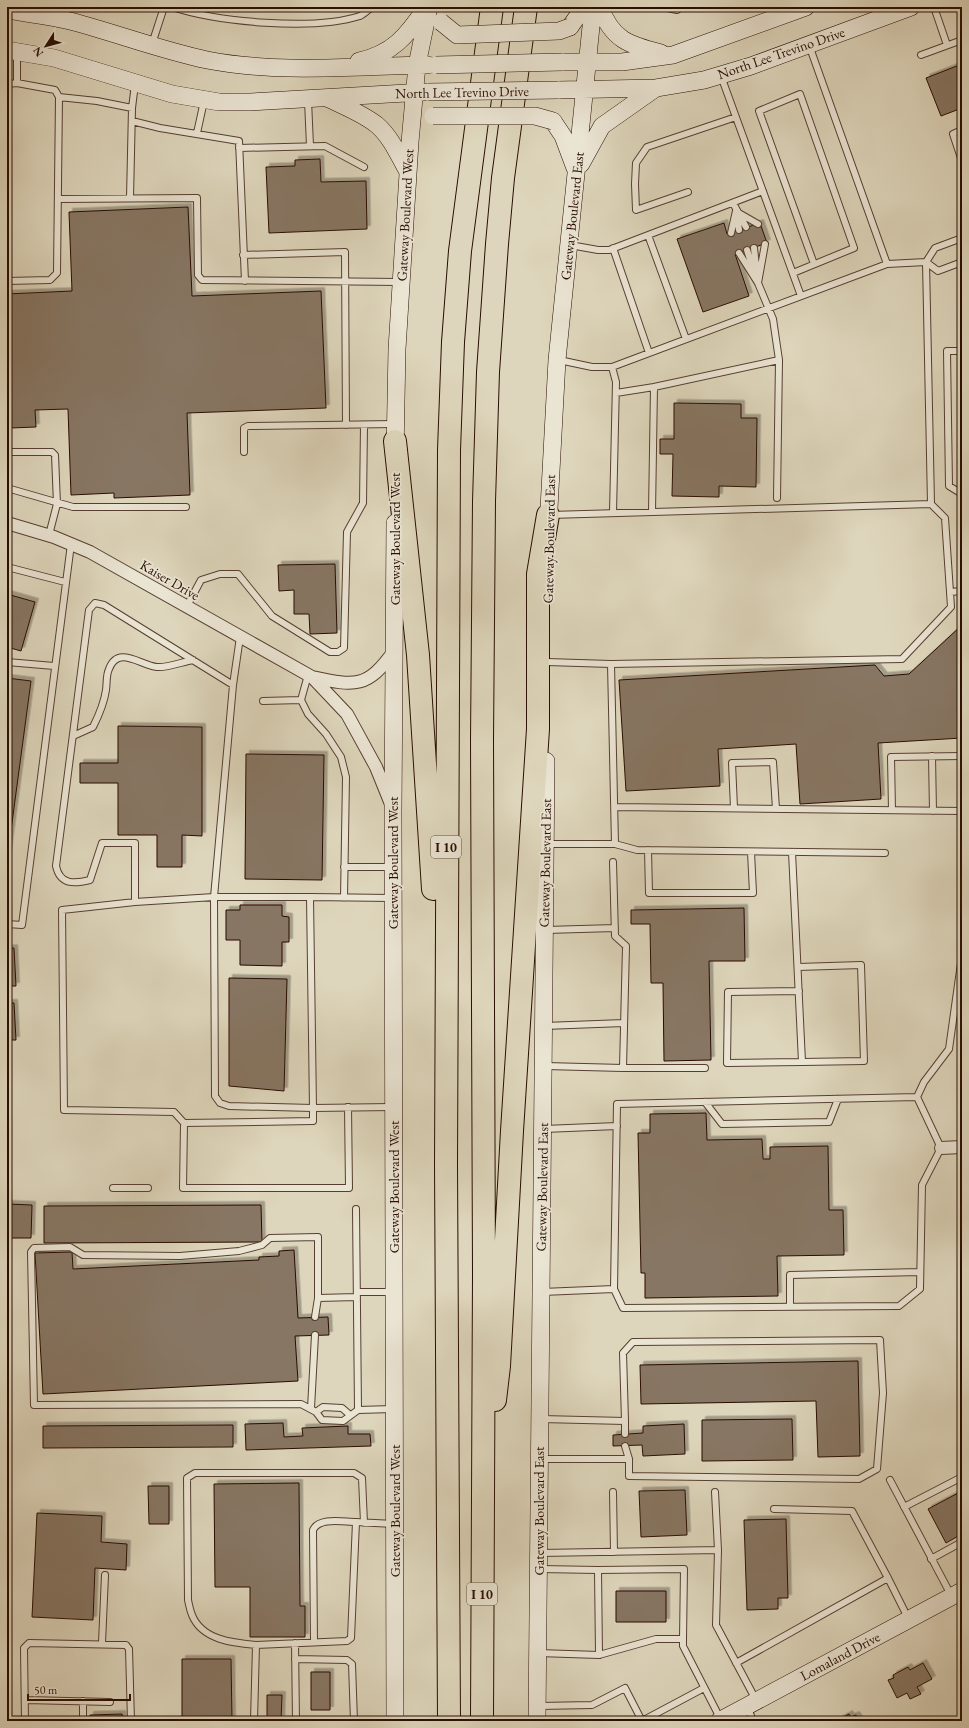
<svg xmlns="http://www.w3.org/2000/svg" width="969" height="1728" font-family="'EB Garamond',serif">
	<defs>
		<filter id="shadow"><feDropShadow dx="3.5" dy="-3.5" stdDeviation="0" flood-color="#0004"/></filter>
	</defs>
	<rect width="100%" height="100%" fill="#ded6bc"/>
	<filter id="stains"><feTurbulence type="fractalNoise" baseFrequency=".005" numOctaves="4"/><feColorMatrix values="0 0 0 0 .2 0 0 0 0 .09 0 0 0 0 .02 0 0 0 .5 -.17"/></filter>
	<radialGradient id="worn" r=".72"><stop offset=".6" stop-color="#630" stop-opacity="0"/><stop offset="1" stop-color="#630" stop-opacity=".3"/></radialGradient>
	<path fill="#877663" stroke="#280d02" filter="url(#shadow)" d="M962,64v44l-21,8 -15,-38z
		M320,159l1,23 45,-1 1,48 -98,4 -3,-66 29,-1v-6z
		M188,207l4,89 129,-5 5,117 -139,5 3,82 -76,3v-5l-43,2 -3,-86 -33,1 1,17 -26,1 -1,-19h-2v-115l65,-3 -3,-79z
		M724,223l3,11 33,-11 7,20 -32,11 14,42 -46,16 -26,-73z
		M674,403l67,1v14h16l-1,69 -37,-1v11l-47,-1 1,-42h-13v-15h14z
		M335,564l2,69 -27,1 -1,-20h-15v-24l-15,1 -1,-26z
		M7,594l28,8 -14,49 -14,-4z
		M962,625v113l-84,5 3,56 -81,5 -4,-60 -78,5 2,37 -94,5 -7,-111 256,-15 9,11 25,-2z
		M7,678l24,3 -24,179z
		M118,726l84,1v109l-20,-1v32h-25v-32h-39v-52h-38v-20h38z
		M246,754l78,1 -2,125 -77,-1z
		M240,905h42v11l7,1v25h-7v24l-42,-1v-25h-14v-30h14z
		M744,908l1,53h-36l2,99 -47,1 -1,-78h-12l-1,-59h-19v-14z
		M14,948l2,38h-9v-37z
		M229,978l58,1 -3,112 -55,-5z
		M7,1003h7l2,37h-9z
		M706,1113l1,27 55,-1 1,20h7v-12l58,-1 1,64h14l1,45 -67,1 1,40 -133,2v-25h-4l-3,-140h12v-19z
		M7,1204l25,1 -1,33h-24z
		M261,1205l1,37 -218,1v-37z
		M294,1250l4,68 30,-1 1,18 -34,1 3,45 -255,13 -8,-141 37,-1 1,17 186,-9v-3l20,-1v-5z
		M858,1361l2,95 -42,1 -2,-56 -175,3 -1,-39z
		M792,1419l1,41 -91,1v-41z
		M283,1423l1,14 19,-1 -1,-8 46,-2v8h22l1,12 -125,4 -1,-26z
		M684,1424l1,30 -42,2 -1,-11 -29,1v-11l30,-2v-7z
		M233,1425v22l-190,1v-22z
		M299,1483l1,123h5v31h-55v-50h-35l-1,-103z
		M148,1486h21v38h-20z
		M685,1490l2,45 -46,2 -2,-46z
		M962,1491v43l-16,9 -18,-34z
		M37,1513l65,3 -1,26 26,2 -1,26 -31,-2 -2,52 -61,-3z
		M786,1519l2,79h-10v11l-31,1 -3,-90z
		M616,1591h50v31h-50z
		M182,1659h49l1,62h-50z
		M923,1663l9,16 -15,8 4,7 -11,5 -3,-6 -10,5 -9,-18 6,-2 -1,-3 15,-8 2,3z
		M311,1672h19v38h-19z
		M267,1695h15l-1,25h-14z
		M122,1714l1,7h-33v-6z
		M849,1714l2,3 5,-2 4,6h-24z"/>
	<g fill="none" stroke-linecap="round" stroke-linejoin="round">
		<defs>
			<path id="service" d="M172,7c46,15 141,24 188,9 4,-2 8,-6 12,-9
				M663,7l14,3 4,-3
				M934,7l13,38
				M152,44l12,-37
				M809,45l78,219
				M921,55l41,-15
				M721,76l80,220
				M17,83v-31
				M7,84l10,-1 38,7 4,7 -2,176 -7,7 -43,1
				M59,97l38,4 35,7 -2,90
				M308,100l2,46
				M132,108l3,-24
				M132,121l28,7 79,13 6,140
				M962,130l-9,4 9,27
				M197,133l7,-32
				M239,148l86,-2 39,21
				M688,192l-52,18 -1,-26 1,-21 11,-16 89,-30
				M58,199l139,-1 1,77 4,5 198,2
				M733,203l13,24
				M737,212l21,12
				M737,215l2,15
				M731,233l5,-22
				M648,235l38,104
				M570,245l28,5h11l154,-59
				M613,248l36,105
				M754,248l3,27
				M747,250l7,22
				M243,255l102,-3 1,173
				M793,273l61,-25 -54,-154 -41,17 55,153
				M758,283l7,-39
				M962,351h-15l2,135 13,8
				M559,360l33,7h20l275,-103 39,-2 12,9 24,-9
				M612,367l4,15 -3,131
				M654,387l125,-27 -6,-41 -15,-36 -19,-30
				M616,393l38,-6 -2,125
				M7,452h45l3,3 2,49 -8,31
				M244,452v-24l4,-2 146,-2
				M7,488l66,19h113
				M777,498l2,-138
				M550,515l381,-11
				M7,567l58,15
				M950,592l12,-1
				M187,606l14,-26 19,-6h18l34,42 58,36h8l6,-4 3,-116 16,-29 1,-78
				M7,662l47,4
				M547,662l64,2 291,-5 49,-52 -6,-89 -14,-14 -5,-242 9,-14 27,-10
				M233,685l7,-48
				M301,700l7,-25
				M263,701l38,-1 7,14 18,20 15,23 5,20 -2,121
				M73,736l20,-9c6,-12 11,-23 13,-37 1,-7 0,-15 3,-21 9,-24 31,-4 48,-2 10,1 25,-5 36,-7
				M932,756l1,55
				M615,807l347,4
				M734,808l-2,-45 41,-1 3,47
				M892,810l-1,-53 71,-1
				M546,844h69l-4,-180
				M615,844l22,6 248,3
				M648,850l1,43h104l-2,-41
				M792,852l10,210 62,-1 -3,-96 -63,2
				M613,862l2,74 11,10 -3,122h82
				M344,867h48
				M310,897h-96l1,199 5,7 9,3 84,2v13l-129,2 -1,65h166l-1,-81
				M392,898l-82,-1 3,211 80,-1
				M135,902l79,-5 19,-212 -129,-80 -9,-2 -6,7 -33,256c4,19 18,18 34,14l12,-37h33v59l-73,8 2,200 110,2 10,11
				M7,924l15,1 49,-381
				M546,930l69,-2
				M799,991l-71,1 -1,71 75,-1
				M544,1026l80,-3
				M545,1066l78,2
				M917,1097l7,-15 25,-33 13,-93
				M705,1102l17,22 107,-2 9,-23
				M544,1129l73,-3
				M113,1188h35
				M356,1209l2,201 35,-1
				M357,1292h37
				M542,1292l72,-3 3,-185 300,-7 24,51 -19,37 -2,104 -21,17 -276,2 -9,-19
				M318,1298l39,-1
				M790,1307v-32l130,-3
				M315,1317l3,-19v-61l-48,1 -8,7 -23,6 -59,5 -97,-1 -13,-8 -36,1 -3,4 3,153 267,-1 15,8 6,8 21,1 15,-11
				M311,1408l4,-73
				M316,1412l7,-5 19,1 8,7
				M541,1419l84,2 -2,-68 10,-11 247,-2 3,53 -6,76 -18,10 -230,-3v-17h-88
				M625,1421v13
				M625,1446l4,13
				M890,1480l61,115
				M613,1492l1,60
				M904,1507l58,-30
				M774,1509l78,2 36,67
				M718,1550l-2,75 40,75
				M540,1553l178,-3 -3,-58
				M931,1559l31,-17
				M540,1569l58,1
				M683,1639h-27l-57,16 -1,-85 86,-1 -1,70v7l37,72
				M314,1642l-1,-112c6,-13 30,-8 43,-8
				M102,1643l3,-68
				M295,1643l1,78
				M256,1645c-23,-2 -54,-5 -64,-30 -2,-5 -3,-10 -4,-15l-1,-122 8,-5h159l8,5 2,45
				M538,1653l61,2
				M295,1659l52,1 5,4 2,57
				M736,1663l152,-85 20,40
				M25,1700l85,2
				M539,1706l53,-1 33,-17 17,33 62,-33
				M748,1708l5,13
				M25,1721l-1,-73 5,-5 97,2 3,4 2,72
				M83,1721v-20
				M254,1721l2,-76 91,-4 4,-3 5,-116 38,2"/>
			<path id="minor" d="M7,523l47,14 36,15 222,125 35,37 29,53 15,37
				M312,677c43,9 55,12 82,-26
				M941,1148l21,-1"/>
			<path id="secondary" d="M600,7c12,33 29,38 61,46
				M7,10c21,4 42,6 63,11 46,12 90,29 137,39 73,14 148,6 221,5
				M570,27l14,-20
				M7,50l47,8 118,36 47,8h31l174,-10
				M359,61c33,-7 48,-25 66,-52
				M562,62h60l51,-7 133,-48
				M558,90l98,-2 48,-8 47,-14 160,-59
				M327,98c16,8 35,15 50,27 14,12 22,31 31,47
				M553,121l10,15 12,32
				M581,164l21,-38 54,-38
				M395,453l2,-104 13,-207 7,-77 12,-58
				M395,523l-2,288 2,910
				M548,527l9,-167 36,-353
				M537,1721l9,-960
				M719,1721l243,-130"/>
			<path id="motorway" d="M395,441l23,214 15,234
				M495,1400l4,-34 13,-235 26,-402v-155l10,-59
				M449,1721l-3,-557 3,-714 4,-108 7,-91 32,-244
				M482,1721l2,-448 -2,-533 2,-239 4,-129 9,-128 6,-66 23,-171"/>
		</defs>
		<use href="#service" stroke="#563f30" stroke-width="8"/>
		<use href="#minor" stroke="#563f30" stroke-width="14"/>
		<use href="#secondary" stroke="#280d02" stroke-width="18"/>
		<use href="#motorway" stroke="#280d02" stroke-width="24"/>
		<use href="#service" stroke="#eae4d3" stroke-width="6"/>
		<use href="#minor" stroke="#eae4d3" stroke-width="12"/>
		<use href="#secondary" stroke="#eae4d3" stroke-width="17"/>
		<use href="#motorway" stroke="#ded6bc" stroke-width="22"/>
		<defs>
			<path id="secondary-bridge" d="M441,22l16,13 102,-4 11,-4
				M436,65l126,-3
				M428,92l130,-2
				M433,116h102l18,5"/>
		</defs>
		<use href="#secondary-bridge" stroke="#280d02" stroke-width="18" stroke-linecap="butt"/>
		<use href="#secondary-bridge" stroke="#eae4d3" stroke-width="17"/>
	</g>
	<g text-anchor="middle" dominant-baseline="central" stroke-width="3.5" stroke-linejoin="round" paint-order="stroke">
		<g fill="#eae4d3" stroke="#624e41" stroke-width="1">
			<rect x="431" y="836" width="30" height="22" rx="3"/>
			<rect x="467" y="1583" width="30" height="22" rx="3"/>
		</g>
		<g font-size="13" font-weight="bold" fill="#280d02">
			<text x="446" y="847">I 10</text>
			<text x="482" y="1594">I 10</text>
		</g>
		<g font-size="14" fill="#280d02" stroke="#eae4d3">
			<text transform="translate(781 53) rotate(-19)">North Lee Trevino Drive</text>
			<text transform="translate(462 92) rotate(-1)">North Lee Trevino Drive</text>
			<text transform="translate(405 215) rotate(-87)">Gateway Boulevard West</text>
			<text transform="translate(572 216) rotate(-84)">Gateway Boulevard East</text>
			<text transform="translate(395 539) rotate(-90)">Gateway Boulevard West</text>
			<text transform="translate(549 539) rotate(-89)">Gateway Boulevard East</text>
			<text transform="translate(170 580) rotate(30)">Kaiser Drive</text>
			<text transform="translate(393 863) rotate(-90)">Gateway Boulevard West</text>
			<text transform="translate(545 863) rotate(-89)">Gateway Boulevard East</text>
			<text transform="translate(394 1187) rotate(-90)">Gateway Boulevard West</text>
			<text transform="translate(542 1187) rotate(-89)">Gateway Boulevard East</text>
			<text transform="translate(395 1511) rotate(-90)">Gateway Boulevard West</text>
			<text transform="translate(539 1511) rotate(-90)">Gateway Boulevard East</text>
			<text transform="translate(840 1656) rotate(-28)">Lomaland Drive</text>
		</g>
	</g>
	<rect width="969" height="1728" fill="none" stroke="#ded6bc" stroke-width="24"/>
	<rect x="8" y="8" width="953" height="1712" fill="none" stroke="#280d02" stroke-width="2"/>
	<rect x="12" y="12" width="945" height="1704" fill="none" stroke="#280d02"/>
	<g transform="translate(46 46) rotate(234)" stroke="#eae4d3" stroke-width="3" paint-order="stroke">
	<path d="M0-3L7 15L0 10L-7 15Z" fill="#280d02"/>
	<text y="-6" font-size="11" font-weight="bold" text-anchor="middle" fill="#280d02">N</text>
	</g>
	<path d="M28 1694v6h102v-6" fill="none" stroke="#280d02" stroke-width="2"/>
	<text x="34" y="1694" font-size="12" fill="#280d02" stroke="#eae4d3" stroke-width="3" paint-order="stroke">50 m</text>
	<rect width="100%" height="100%" filter="url(#stains)"/>
	<rect width="100%" height="100%" fill="url(#worn)"/>
</svg>
